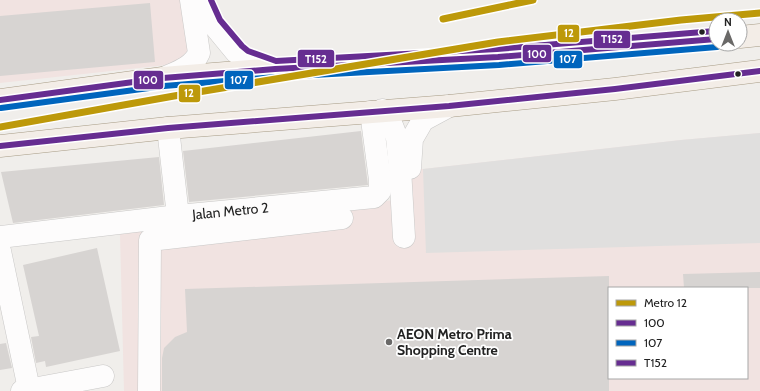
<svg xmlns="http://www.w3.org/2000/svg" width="760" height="391" font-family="Cabin,sans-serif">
	<rect width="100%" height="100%" fill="#f0eeeb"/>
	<path fill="#f1e3e1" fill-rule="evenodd" d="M0,0h183l8,55 -15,9 -176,19z
		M760,133v258h-636l-4,-157 274,-34 -4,-30 33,-1 258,-29zM609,288h138v90h-138z"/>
	<path fill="#e0dfde" d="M760,133v110l-334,10 -3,-84 258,-29z"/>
	<path fill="#d7d4d2" d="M150,3l5,59 -155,14v-60z
		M361,131l7,54 -179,17 -6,-51z
		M159,157l5,48 -151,18 -12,-51z
		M97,248l23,103 -74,16 -1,-6 -9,2 -5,-26 8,-1 -16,-71z
		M760,272v16h-76l-1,-14z
		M609,276v115h-447v-33l2,-10 11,-11 12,-5 -2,-43z
		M6,343l6,25 -12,2v-26z"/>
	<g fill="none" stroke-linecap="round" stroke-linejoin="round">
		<defs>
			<g id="minor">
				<path d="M202,0l11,24 23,28 8,6 31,11"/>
				<path d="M164,78c13,-6 29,-11 35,-25l-8,-53"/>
				<path d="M382,110l7,8 8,20 3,31 4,68"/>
				<path d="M168,128l10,88"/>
				<path d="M410,168l2,-29 11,-19 26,-14"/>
				<path id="s1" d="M0,237l178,-21 196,-19 6,-6v-11l-9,-68"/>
				<path d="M0,251l29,138"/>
				<path d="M22,391l81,-15"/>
				<path d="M149,391l1,-151 192,-22"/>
			</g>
			<path id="major" d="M740,37l20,-2
				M0,100l163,-22 112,-9 223,-12 218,-18
				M0,146l168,-18 281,-22 166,-17 145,-18"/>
		</defs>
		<use href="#minor" stroke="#c9c8c7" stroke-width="23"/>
		<use href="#major" stroke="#a79c86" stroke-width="23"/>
		<use href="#minor" stroke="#fdfcfc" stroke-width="22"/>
		<use href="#major" stroke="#f3ede7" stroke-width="22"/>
		<defs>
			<path id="bus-1" d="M0,100l163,-22 112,-9 223,-12 218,-18
				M0,146l168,-18 281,-22 166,-17 145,-18"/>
			<path id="bus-2" d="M1,108l163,-22 112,-9 223,-12 218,-18"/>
			<path id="bus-3" d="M211,0l9,20 22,26 6,5 28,10 221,-12 218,-18"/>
		</defs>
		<use href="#bus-1" stroke="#fff" stroke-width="9"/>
		<use href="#bus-2" stroke="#fff" stroke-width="9"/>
		<use href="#bus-3" stroke="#fff" stroke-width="9"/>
		<use href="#bus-1" stroke="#662d91" stroke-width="6"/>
		<use href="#bus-2" stroke="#0065bd" stroke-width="6"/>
		<use href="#bus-3" stroke="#662d91" stroke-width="6"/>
		<defs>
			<path id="metro-1" d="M443,19l90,-19
				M0,127l174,-31 324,-54 183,-22 79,-7"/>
		</defs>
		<use href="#metro-1" stroke="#fff" stroke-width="10"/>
		<use href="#metro-1" stroke="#bd990a" stroke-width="7"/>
	</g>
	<g fill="#222" stroke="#fff" stroke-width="1.5">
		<circle cx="702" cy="32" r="3.5"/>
		<circle cx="738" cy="74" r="3.5"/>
	</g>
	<circle fill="#6a6968" stroke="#fff" stroke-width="1.5" cx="389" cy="342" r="4"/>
	<g text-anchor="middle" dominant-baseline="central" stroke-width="3.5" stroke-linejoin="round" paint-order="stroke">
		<g font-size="14" fill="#222" stroke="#fff">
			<text stroke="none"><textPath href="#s1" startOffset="232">Jalan Metro 2</textPath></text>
		</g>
		<g font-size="14" font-weight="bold" fill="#222" stroke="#fff" text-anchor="start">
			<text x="397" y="334">AEON Metro Prima<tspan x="397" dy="16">Shopping Centre</tspan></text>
		</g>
	</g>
	<g stroke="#fff" stroke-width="1.5">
		<rect x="557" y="24" width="23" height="19" rx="4" fill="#bd990a"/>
		<rect x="593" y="30" width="38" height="19" rx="4" fill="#662d91"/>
		<rect x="522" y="44" width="30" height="19" rx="4" fill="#662d91"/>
		<rect x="297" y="49" width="38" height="19" rx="4" fill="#662d91"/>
		<rect x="553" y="50" width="30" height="19" rx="4" fill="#0065bd"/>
		<rect x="224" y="70" width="30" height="20" rx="4" fill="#0065bd"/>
		<rect x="133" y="70" width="31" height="20" rx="4" fill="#662d91"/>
		<rect x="178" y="84" width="23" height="19" rx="4" fill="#bd990a"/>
	</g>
	<g font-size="11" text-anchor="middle" font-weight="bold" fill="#fff">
		<text x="569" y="37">12</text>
		<text x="612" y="43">T152</text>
		<text x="537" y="58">100</text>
		<text x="316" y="63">T152</text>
		<text x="568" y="63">107</text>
		<text x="239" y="84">107</text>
		<text x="148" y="84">100</text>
		<text x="189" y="97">12</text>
	</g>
	<rect x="608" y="287" width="140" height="92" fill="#ffffff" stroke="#a7a7a7"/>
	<rect x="616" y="300" width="20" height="6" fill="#bd990a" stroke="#a7a7a7"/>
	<text x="644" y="307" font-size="12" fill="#222222">Metro 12</text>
	<rect x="616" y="320" width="20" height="6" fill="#662d91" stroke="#a7a7a7"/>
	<text x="644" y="327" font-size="12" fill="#222222">100</text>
	<rect x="616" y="340" width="20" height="6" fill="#0065bd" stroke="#a7a7a7"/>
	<text x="644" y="347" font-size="12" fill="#222222">107</text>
	<rect x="616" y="360" width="20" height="6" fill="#662d91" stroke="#a7a7a7"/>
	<text x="644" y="367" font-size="12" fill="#222222">T152</text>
	<g transform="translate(728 32)"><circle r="19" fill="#ffffff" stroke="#a7a7a7"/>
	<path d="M0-3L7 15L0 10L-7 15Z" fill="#6a6968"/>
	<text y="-6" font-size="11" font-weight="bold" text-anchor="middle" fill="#222222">N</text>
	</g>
</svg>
